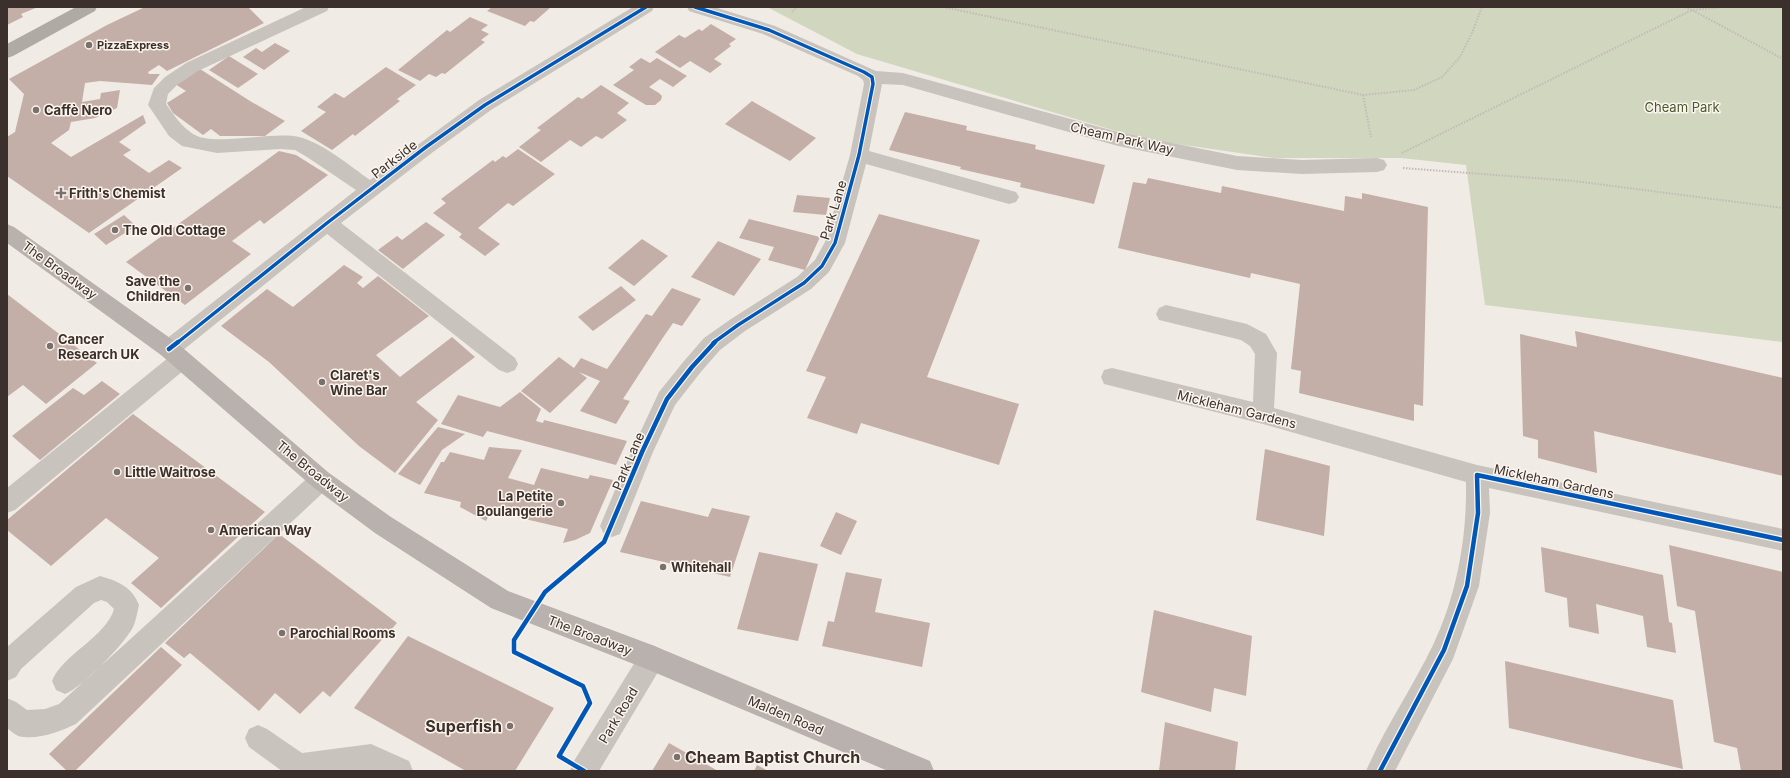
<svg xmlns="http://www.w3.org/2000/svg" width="1790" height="778" font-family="Inter,sans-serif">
	<rect width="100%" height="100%" fill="#f0ebe5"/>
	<path fill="#d1d6bf" d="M767,7h1016v335l-298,-37 -19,-140 -65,-7h-128l-130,-19 -286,-85z"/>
	<path fill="#c3afa7" d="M7,7h31l-17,7 2,3 -16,8z
		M145,7h103l16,16 -97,48 -8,-6 -11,7 1,2h11l-8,11 -52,-4 -15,2 -3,19 18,-3 1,-6 19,-3 -3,18 -22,10 -24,4 -2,8 -18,13 20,14 72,-42 3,8 -27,19 12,8 -8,5 26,18 20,-13 13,8 -93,65 -82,-57v-39l8,-5 9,-38 -15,-15 98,-54z
		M492,7h59l-17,15 -4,-1 -5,5 -38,-15z
		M470,17l18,8 -7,5 8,4 -8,6 4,2 -40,32 -3,-1 -6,4 -7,-3 -9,7 -22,-11 49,-40 3,2z
		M711,24l25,15 -7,5 2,2 -17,13 8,5 -12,9 -20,-12 -10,7 -25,-16 24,-17 6,3 14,-9 3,2z
		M275,43l15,8 -26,19 -21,-13 13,-9 6,4z
		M229,56l29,18 -20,14 -29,-18z
		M641,58l9,5 7,-5 30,18 -14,11 -13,-8 -11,8 10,6 3,3 -1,4 -6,5h-9l-33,-20 21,-15 -5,-3z
		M386,67l30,18 -19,14 3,2 -45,35 -2,-2 -21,16 -31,-19 25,-19 -9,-5 18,-14 9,5z
		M200,69l50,32 35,20 -20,15h-45l-9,-7 -8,6 -30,-22 -6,-10 19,-12 -11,-7z
		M601,85l28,18 -12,10 10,7 -25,19 -6,-3 -15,11 -11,-7 -29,22 -22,-15 22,-17 -4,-2 41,-31 4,2z
		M752,101l64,37 -26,23 -65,-37z
		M905,112l62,14 -1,4 70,15 -1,4 70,16 -11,39 -74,-17 1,-4 -61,-14 1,-2 -72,-17z
		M518,149l37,25 -42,32 -5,-3 -30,25 22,16 -15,12 -26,-19 3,-3 -29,-21 13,-10 -5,-4 52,-39 2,2 8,-6 3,2z
		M279,151l17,4 32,20 -64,49 -4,-4 -28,21 19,13 -66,51 -59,-43z
		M1148,178l73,15 1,-7 122,25 1,-15 17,3v-6l66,14 -5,199 -9,-2v17l-115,-28 2,-22 -10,-2 9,-85 -49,-11 -1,5 -132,-30 15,-66 13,2z
		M797,195l33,3 -4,17 -33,-3z
		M879,214l101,26 -53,137 92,27 -20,61 -138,-42 -4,11 -50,-16 19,-41 -20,-6z
		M124,215l12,11 -30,19 -12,-11z
		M749,219l71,18 -15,33 -37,-10 6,-13 -35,-9z
		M426,222l19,13 -42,34 -25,-19 19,-14 5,4z
		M642,239l26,17 -34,30 -26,-18z
		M718,241l43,18 -27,37 -43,-19z
		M344,265l19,12 -6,6 6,5 15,-12 51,40 -53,39 24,22 52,-40 23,20 -59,45 22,18 -43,53 -36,-27 -90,-84 -48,-36 46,-37 26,18z
		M621,286l15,14 -43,31 -15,-14z
		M672,288l29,11 -19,27 -9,-3 -11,16 -39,60 7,2 -14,23 -36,-13 20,-30 -21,-9 8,6 -37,35 -29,-22 38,-34 15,11 7,-10 26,11 39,-55 6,2z
		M7,294l90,69 -51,41 -23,-19 -16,12z
		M1575,331l208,47v98l-189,-45 3,42 -59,-15v-18l-15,-4 -3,-102 57,13z
		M102,381l18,13 -80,66 -28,-24 61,-48 11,7z
		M520,392l21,17 -5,12 7,2 1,-3 83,21 -11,24 -129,-34 -4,6 -42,-13 17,-29 42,12z
		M133,414l132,98 -104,96 -30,-25 28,-25 -53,-40 -55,48 -44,-36v-10z
		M438,427l27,7 -23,16 -22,35 -22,-11z
		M489,447l33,3 -14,28 26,7 7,-17 47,11 2,-4 23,5 -23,53 -15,7 -12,3 5,-14 -77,-18 -5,10 -26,-14 1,-5 -37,-9 17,-31h3l6,-10 34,8z
		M1265,449l65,17 -6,70 -68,-16z
		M641,501l67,16 4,-9 38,8 -20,61 -110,-25z
		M836,512l21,9 -16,34 -21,-9z
		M279,534l118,89 -67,74 -7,-6 -23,23 -25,-21 -16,18 -69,-58 -6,5 -19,-15z
		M1669,545l114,27v199h-42l-4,-23 -23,-6 -19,-131 -18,-5z
		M1541,547l122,28 6,47 3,1 4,30 -29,-6 -4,-31 -47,-12 3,30 -30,-7 -2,-29 -22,-6z
		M759,552l59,12 -20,77 -61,-12z
		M846,572l36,7 -7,33 55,11 -8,44 -100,-21 6,-25 6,1z
		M1154,610l98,26 -6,60 -32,-8 -3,24 -70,-20z
		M408,636l146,72 -39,63h-49l-112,-63z
		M161,647l21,18 -107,106h-8l-18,-17z
		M1505,661l168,39 10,69 -174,-41z
		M1165,722l73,20 -3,29h-76z
		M669,743l49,28h-66z
		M757,765l11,6h-14z"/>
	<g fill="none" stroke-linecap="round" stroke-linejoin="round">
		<path stroke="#c2bbb6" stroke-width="2" stroke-dasharray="1.5 1.5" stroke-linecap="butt" d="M943,7l420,88 51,-5 28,-13 18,-20 12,-24 10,-26
			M1685,7l7,3 30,-3
			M792,12l5,-5
			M1363,95l8,42
			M1402,153l290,-143 91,49
			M1403,168l171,13 209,27"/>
		<path fill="#c9c3be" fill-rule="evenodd" d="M306,7h23l-2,4 -129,60 -21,14 -9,9 -2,10c8,11 15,22 27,30 20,13 79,-3 106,3 24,6 51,29 71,43l109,-80 154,-93h21l-2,4 -161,99 -58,42 -92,71 174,135 3,6 -3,6 -8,3 -8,-3 -172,-136 -145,117 7,3 3,6 -3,6 -174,144 -8,3v-25l161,-130 -7,-3 -3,-6 3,-6 195,-153 -49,-33 -12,-7 -15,-1 -63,4 -35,-7 -13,-10 -21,-31 6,-17 11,-11 21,-14z
			M687,7h27l61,19 101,45 27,2 215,59 119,24 65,4 75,-2 7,2 3,5 -3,5 -7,2 -75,2 -65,-4 -119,-24 -215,-61 -21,-1 -13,67 147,41 3,5 -3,5 -7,2 -143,-40 -21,79 -16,29 -18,17 -66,42 -25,19 -20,23 -25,32 -22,47 -33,82 -8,3 -8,-3 -4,-8 31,-74 28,-60 25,-31 20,-23 27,-19 66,-42 18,-17 10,-18 25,-87 14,-71 -1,-4 -5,-4 -95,-42 -74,-23z
			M1166,305l81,19 19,10 11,19 -3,55 203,57 306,64v22l-294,-63 1,25 -11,73 -26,73 -58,112h-29c19,-44 47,-84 67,-126 24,-50 34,-108 33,-163l-203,-58 -159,-40 -3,-7 3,-7 8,-2 141,34 2,-48 -5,-8 -9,-6 -82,-20 -3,-6 3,-6z
			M321,470l8,3 4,7 -4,7 -253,237c-15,7 -35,15 -52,13 -7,0 -12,-5 -17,-9v-30l9,4 11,8 18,-1 14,-5 254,-231z
			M100,576c18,5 32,11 39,29 -2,8 -3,17 -7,24 -11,18 -48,57 -67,65l-9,-4 -4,-9c11,-27 54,-44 62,-72l-7,-7 -6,-2 -7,3 -73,66 -5,8 -9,4v-34l69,-60z
			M652,645l9,4 4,9 -4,9 -62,104h-29l4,-10 69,-112z
			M258,725l9,4 35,24 69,-9 38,17 4,10h-131l-33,-24 -4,-9 4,-9z"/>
		<path fill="#b8b1ad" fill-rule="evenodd" d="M7,224l7,3 163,116 152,130 62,44 117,74 144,54 278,116 4,10h-46l-239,-101 -158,-62 -116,-75 -62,-46 -152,-132 -154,-112z"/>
		<path fill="#afaaa4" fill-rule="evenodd" d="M76,7h21l-2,4 -82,45 -6,2v-14z"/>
		<defs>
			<path id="cycleway-far1" d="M695,7l74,23 95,42 8,5 1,7 -14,71 -24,88 -13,23 -18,17 -66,42 -25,18
				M177,343l150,-120 99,-76 59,-42 161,-98"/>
			<path id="cycleway" d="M169,349l9,-7
				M584,771l-25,-15 31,-53 -7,-17 -69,-34v-12l31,-48 59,-50 38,-90 25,-53 25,-32 23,-25
				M1380,771l64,-121 23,-64 11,-73 -1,-38 306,65"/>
		</defs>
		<use href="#cycleway-far1" stroke="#fbf5ee" stroke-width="5.5"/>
		<use href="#cycleway" stroke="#fbf5ee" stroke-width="7"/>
		<use href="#cycleway-far1" stroke="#0057b8" stroke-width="3.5"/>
		<use href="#cycleway" stroke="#0057b8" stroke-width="4.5"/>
	</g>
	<g fill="#7a716c" stroke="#fbf5ee" stroke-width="1.5">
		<circle cx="89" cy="45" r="4"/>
		<circle cx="36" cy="110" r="4"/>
		<path d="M59 187h4v4h4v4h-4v4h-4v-4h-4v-4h4z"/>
		<circle cx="115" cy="230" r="4"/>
		<circle cx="188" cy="288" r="4"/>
		<circle cx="50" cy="346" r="4"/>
		<circle cx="322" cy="382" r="4"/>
		<circle cx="117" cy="472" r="4"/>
		<circle cx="561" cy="503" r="4"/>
		<circle cx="211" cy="530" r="4"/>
		<circle cx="663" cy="567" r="4"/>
		<circle cx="282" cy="633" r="4"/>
		<circle cx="510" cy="726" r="4"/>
		<circle cx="677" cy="757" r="4"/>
	</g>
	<g text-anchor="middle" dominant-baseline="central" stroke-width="3" stroke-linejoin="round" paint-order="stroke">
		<g font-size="11" font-weight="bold" fill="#3b302b" stroke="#fbf5ee" text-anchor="start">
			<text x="97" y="45">PizzaExpress</text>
		</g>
		<g font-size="13" fill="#4a5a2e" stroke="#fbf5ee">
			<text x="1682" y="107">Cheam Park</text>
		</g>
		<g font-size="13" font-weight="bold" fill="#3b302b" stroke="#fbf5ee" text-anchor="start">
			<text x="44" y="110">Caffè Nero</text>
			<text x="69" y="193">Frith's Chemist</text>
			<text x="123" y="230">The Old Cottage</text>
			<text x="180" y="281" text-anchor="end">Save the<tspan x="180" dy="15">Children</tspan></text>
			<text x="58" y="339">Cancer<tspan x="58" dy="15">Research UK</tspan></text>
			<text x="330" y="375">Claret's<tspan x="330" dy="15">Wine Bar</tspan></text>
			<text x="125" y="472">Little Waitrose</text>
			<text x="553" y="496" text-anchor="end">La Petite<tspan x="553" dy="15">Boulangerie</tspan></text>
			<text x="219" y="530">American Way</text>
			<text x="671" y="567">Whitehall</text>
			<text x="290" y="633">Parochial Rooms</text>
		</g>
		<g font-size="13" fill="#3b302b" stroke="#fbf5ee">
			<text transform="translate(1122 138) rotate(13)">Cheam Park Way</text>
			<text transform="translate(394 159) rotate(-38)">Parkside</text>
			<text transform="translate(833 210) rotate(-73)">Park Lane</text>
			<text transform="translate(60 270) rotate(36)">The Broadway</text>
			<text transform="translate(1237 409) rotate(14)">Mickleham Gardens</text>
			<text transform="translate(628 461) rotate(-67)">Park Lane</text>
			<text transform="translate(313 471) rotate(39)">The Broadway</text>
			<text transform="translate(1554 481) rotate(12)">Mickleham Gardens</text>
			<text transform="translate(590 635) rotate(21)">The Broadway</text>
			<text transform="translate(618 715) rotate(-59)">Park Road</text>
			<text transform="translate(786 715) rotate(23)">Malden Road</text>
		</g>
		<g font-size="16" font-weight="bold" fill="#3b302b" stroke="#fbf5ee" text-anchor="end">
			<text x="502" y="726">Superfish</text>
			<text x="685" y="757" text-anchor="start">Cheam Baptist Church</text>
		</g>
	</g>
	<rect width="1790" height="778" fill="none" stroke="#3b302b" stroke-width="16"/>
</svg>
